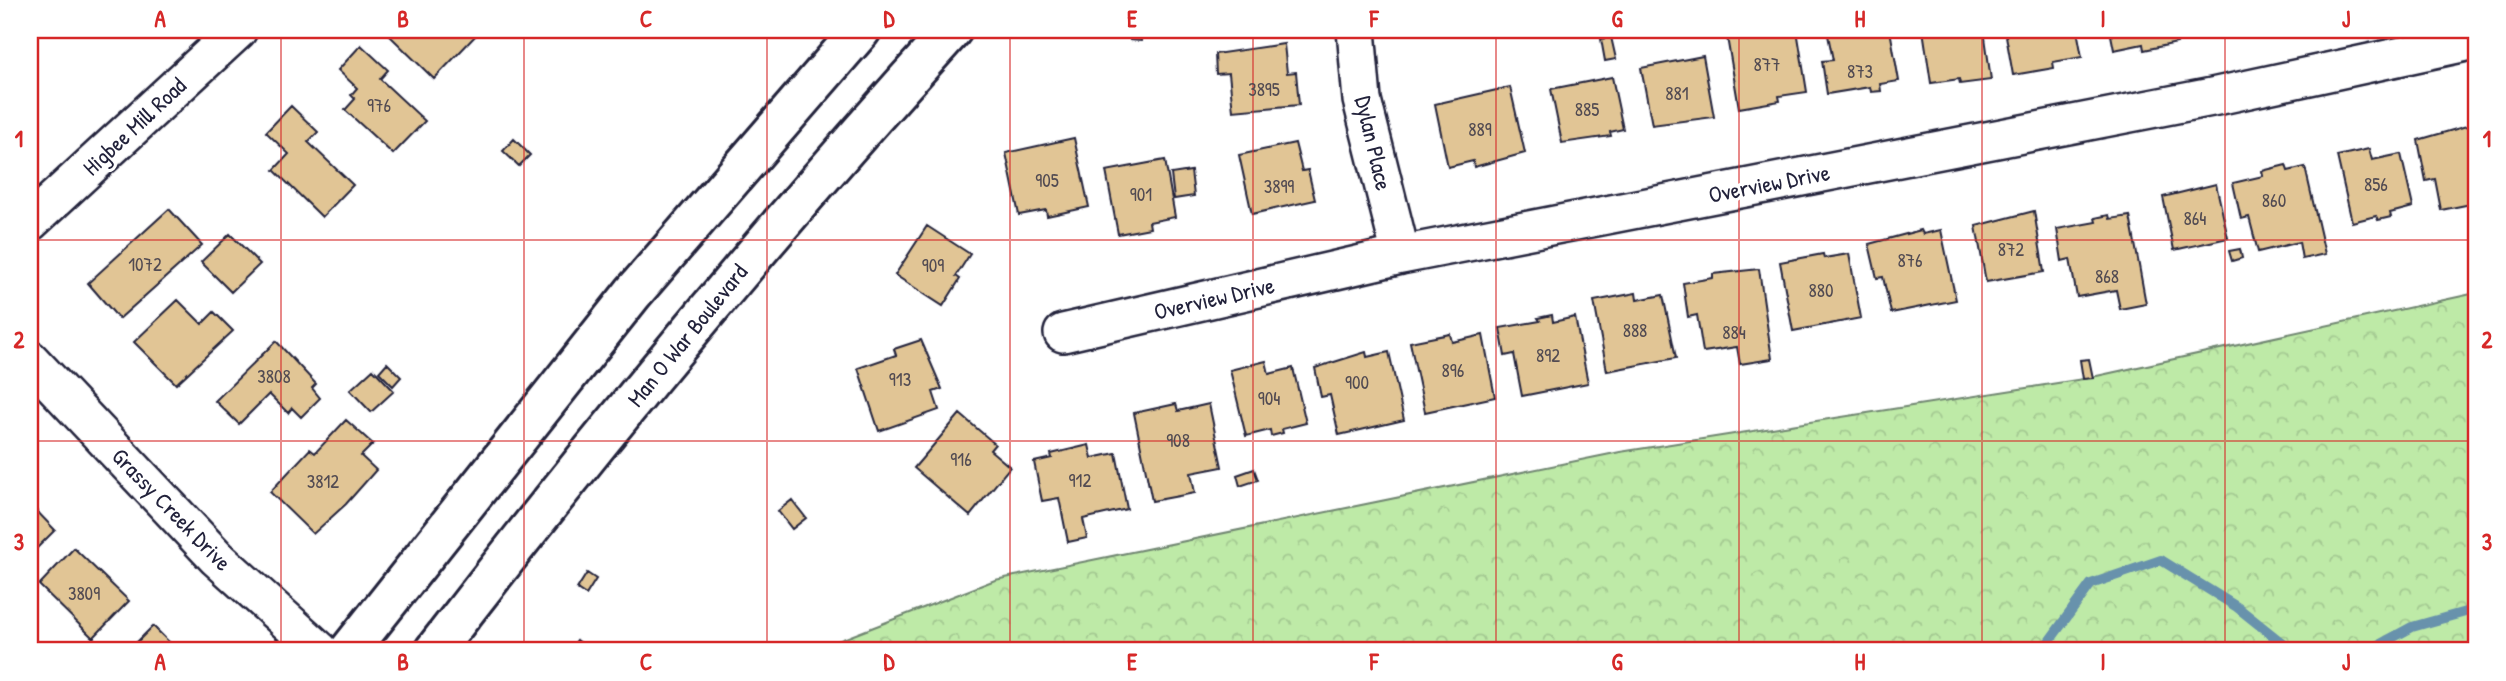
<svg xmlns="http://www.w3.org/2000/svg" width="2506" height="681" font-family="'Patrick Hand',sans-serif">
	<defs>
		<pattern id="forest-crowns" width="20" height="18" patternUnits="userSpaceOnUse" patternTransform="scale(1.75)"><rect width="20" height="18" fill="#beeaa7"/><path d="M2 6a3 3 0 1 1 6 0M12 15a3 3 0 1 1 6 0" fill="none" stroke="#a3c891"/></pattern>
	</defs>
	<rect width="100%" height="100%" fill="#fff"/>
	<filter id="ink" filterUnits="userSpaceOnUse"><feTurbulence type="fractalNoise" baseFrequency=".0143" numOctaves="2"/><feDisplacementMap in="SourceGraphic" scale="14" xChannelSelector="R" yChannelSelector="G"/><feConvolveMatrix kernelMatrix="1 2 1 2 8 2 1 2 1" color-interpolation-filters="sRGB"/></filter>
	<g filter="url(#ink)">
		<path fill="url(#forest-crowns)" stroke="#708671" stroke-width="2" d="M2476,293v358h-1664l183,-71 625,-128 463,-73z"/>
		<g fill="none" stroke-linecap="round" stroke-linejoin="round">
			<path stroke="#6892ac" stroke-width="10" d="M2042,651l49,-67 70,-24 76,47 55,44
				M2368,651l44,-24 64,-18"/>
		</g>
		<path fill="#e1c595" stroke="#22223b" stroke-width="2" d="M394,30h83l2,2 -45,47 -45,-44z
			M1130,30h12l-1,11 -11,-1z
			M1771,30h26l10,62 -28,4 1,5 -41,7 -12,-71z
			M1827,30h63l9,51 -19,3 1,7 -10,1 -1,-5 -43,7 -5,-33 11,-1z
			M1923,30h61l7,50 -31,4 -1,-5 -28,4z
			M2005,30h72l5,27 -29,5 1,6 -41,7z
			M2110,30h64l3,13 -33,7 -1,-6 -29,6z
			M1611,37l5,22 -11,2 -4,-22z
			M1284,44l3,29 9,-1 3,33 -66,6 -4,-38 -13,1 -1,-20z
			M361,45l27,25 -8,9 45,42 -32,33 -48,-44 10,-11 -4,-4 6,-7 -19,-18z
			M1703,56l11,61 -62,8 -11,-57z
			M1612,77l11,52 -13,3 1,4 -49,7 -11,-54z
			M1510,87l15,66 -51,14 -1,-6 -25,6 -13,-63z
			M291,106l27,26 -10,10 45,43 -31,32 -48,-47 15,-16 -23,-22z
			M2470,125l1,6 5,-1v73l-35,7 -6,-31 -9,2 -8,-41z
			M1074,138l15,69 -42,9 -1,-6 -27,5 -13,-62z
			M514,139l16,16 -11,11 -16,-15z
			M1295,143l7,28 6,-1 7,30 -63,14 -13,-59z
			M2369,149l3,11 29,-6 12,53 -23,6 1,4 -13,3 -2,-4 -24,6 -15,-66z
			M1165,160l10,57 -26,5 1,6 -32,6 -12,-63z
			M2286,165l2,6 17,-4 20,87 -23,5 -3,-17 -41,10 -9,-35 -8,2 -8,-36 30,-7 -1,-5z
			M1191,171l3,25 -20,3 -3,-25z
			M2216,184l12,54 -54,12 -11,-53z
			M169,209l33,36 -83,74 -31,-36z
			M2034,211l10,61 -58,10 -10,-56z
			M2109,215l1,4 20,-3 16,88 -26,5 -4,-19 -39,7 -7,-38 -8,2 -5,-32 39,-7 -1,-4z
			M927,226l43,28 -14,22 4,3 -17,27 -48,-31z
			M1921,230l2,4 18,-4 15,70 -65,13 -8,-36 -6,1 -8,-34z
			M230,234l30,30 -29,28 -30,-30z
			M2240,249l2,9 -10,3 -3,-10z
			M1823,254l1,4 25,-4 12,64 -68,13 -13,-69z
			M1759,269l13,90 -32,5 -3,-17 -34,5 -6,-37 -9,2 -5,-34 30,-5v-4z
			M1636,293l1,7 26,-5 13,63 -69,13 -13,-70z
			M178,300l24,24 12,-12 19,19 -57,53 -42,-42z
			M1552,315l1,7 22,-5 13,66 -66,13 -8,-42 -9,2 -5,-28 40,-7 -2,-3z
			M1450,334l2,8 31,-7 12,62 -70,15 -15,-70z
			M921,340l21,49 -9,3 6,18 -60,21 -21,-63 38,-13 -2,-6z
			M276,341l40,43 -4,4 8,10 -19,19 -9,-9 -4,5 -19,-19 -30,30 -24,-23z
			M1366,352l1,5 22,-5 15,68 -65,15 -9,-40 -9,2 -6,-29z
			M2089,359l4,19 -10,1 -3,-19z
			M1266,361l3,13 24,-6 13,55 -24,6 1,4 -12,3 -1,-6 -24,6 -16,-66z
			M387,363l14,14 -8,9 -14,-14z
			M373,369l21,22 -23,21 -21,-22z
			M1176,404l2,7 31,-7 13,63 -31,6 4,20 -43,8 -18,-88z
			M960,414l35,30 -5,6 20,17 -40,49 -56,-48z
			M346,420l27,24 -12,12 15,14 -30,34 -33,30 -43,-42 40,-43 5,4z
			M1089,445l3,13 24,-5 11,56 -44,10 4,19 -19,4 -9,-44 -17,3 -8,-39 18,-4 -1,-4z
			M1254,469l4,11 -18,6 -3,-11z
			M792,500l14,18 -14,11 -14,-18z
			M30,504l25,26 -25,25z
			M74,548l55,53 -36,37 -54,-53z
			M587,573l9,6 -10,16 -9,-6z
			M153,626l25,25h-50z
			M577,640l15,11h-23z"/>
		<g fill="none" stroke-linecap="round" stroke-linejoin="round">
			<defs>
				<path id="minor" d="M1356,30l6,70 39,155
					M30,222l208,-192
					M1063,333l338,-78 811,-158 264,-57
					M30,360l187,198 103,93"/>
				<path id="primary" d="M349,651l284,-358 228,-263
					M434,651c165,-214 337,-422 518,-621"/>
			</defs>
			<use href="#minor" stroke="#22223b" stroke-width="42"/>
			<use href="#primary" stroke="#22223b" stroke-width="44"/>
			<use href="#minor" stroke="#fff" stroke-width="37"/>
			<use href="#primary" stroke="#fff" stroke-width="38"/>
		</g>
	</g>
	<path fill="none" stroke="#d62828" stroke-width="2" stroke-opacity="0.55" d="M281,30v621M524,30v621M767,30v621M1010,30v621M1253,30v621M1496,30v621M1739,30v621M1982,30v621M2225,30v621M30,240h2446M30,441h2446"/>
	<g text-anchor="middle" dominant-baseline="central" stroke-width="6" stroke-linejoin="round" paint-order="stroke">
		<g font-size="19" fill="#524b52">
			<text x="1767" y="64">877</text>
			<text x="1860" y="71">873</text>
			<text x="1264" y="89">3895</text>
			<text x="1677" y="93">881</text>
			<text x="379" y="105">976</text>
			<text x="1587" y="109">885</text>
			<text x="1480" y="129">889</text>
			<text x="1047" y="180">905</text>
			<text x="2376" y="184">856</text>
			<text x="1279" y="186">3899</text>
			<text x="1141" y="194">901</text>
			<text x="2274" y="200">860</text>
			<text x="2195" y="218">864</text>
			<text x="2011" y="249">872</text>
			<text x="1910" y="260">876</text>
			<text x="145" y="264">1072</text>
			<text x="933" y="265">909</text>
			<text x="2107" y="276">868</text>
			<text x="1821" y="290">880</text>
			<text x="1635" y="330">888</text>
			<text x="1734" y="332">884</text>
			<text x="1548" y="355">892</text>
			<text x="1453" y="370">896</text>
			<text x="274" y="376">3808</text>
			<text x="900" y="379">913</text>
			<text x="1357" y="382">900</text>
			<text x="1269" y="398">904</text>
			<text x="1178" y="440">908</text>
			<text x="961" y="459">916</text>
			<text x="1080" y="480">912</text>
			<text x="323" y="481">3812</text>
			<text x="84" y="593">3809</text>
		</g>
		<g font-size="23" fill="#22223b" stroke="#fff">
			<text transform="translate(134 126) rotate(-43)">Higbee Mill Road</text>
			<text transform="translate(1374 143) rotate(77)">Dylan Place</text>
			<text transform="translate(1769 183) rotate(-11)">Overview Drive</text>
			<text transform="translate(1214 298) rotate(-13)">Overview Drive</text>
			<text transform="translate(687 335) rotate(-51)">Man O War Boulevard</text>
			<text transform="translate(172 509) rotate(46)">Grassy Creek Drive</text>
		</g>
	</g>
	<rect width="2506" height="681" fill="none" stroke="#fff" stroke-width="77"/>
	<rect x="38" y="38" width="2430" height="604" fill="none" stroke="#d62828" stroke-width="2.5"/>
	<g font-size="23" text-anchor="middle" font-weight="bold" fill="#d62828">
		<text x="160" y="27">A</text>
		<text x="403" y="27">B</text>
		<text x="646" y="27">C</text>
		<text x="889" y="27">D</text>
		<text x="1132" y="27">E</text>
		<text x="1374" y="27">F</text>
		<text x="1617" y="27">G</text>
		<text x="1860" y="27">H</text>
		<text x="2103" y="27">I</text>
		<text x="2346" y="27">J</text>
		<text x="19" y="147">1</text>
		<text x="2487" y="147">1</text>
		<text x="19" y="348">2</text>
		<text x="2487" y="348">2</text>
		<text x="19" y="550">3</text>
		<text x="2487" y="550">3</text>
		<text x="160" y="670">A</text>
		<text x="403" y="670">B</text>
		<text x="646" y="670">C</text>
		<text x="889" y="670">D</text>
		<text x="1132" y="670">E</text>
		<text x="1374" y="670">F</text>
		<text x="1617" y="670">G</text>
		<text x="1860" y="670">H</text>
		<text x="2103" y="670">I</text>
		<text x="2346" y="670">J</text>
	</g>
</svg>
